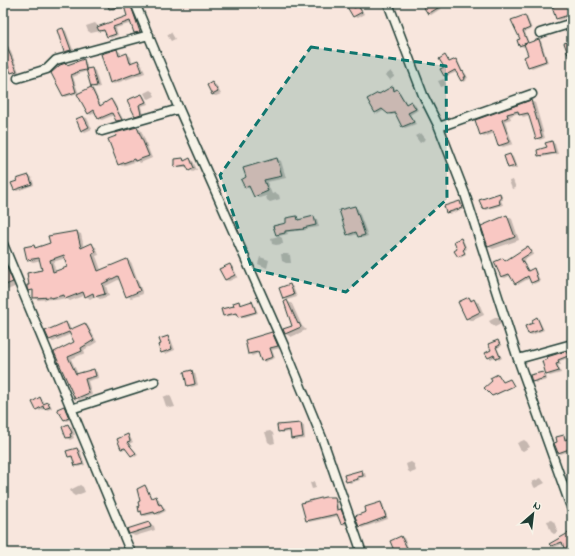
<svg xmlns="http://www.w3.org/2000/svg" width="575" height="556" font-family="'Indie Flower',sans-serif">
	<rect width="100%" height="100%" fill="#f8e6dd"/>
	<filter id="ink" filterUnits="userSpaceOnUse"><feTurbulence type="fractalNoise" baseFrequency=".025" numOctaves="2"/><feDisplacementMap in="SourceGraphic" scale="8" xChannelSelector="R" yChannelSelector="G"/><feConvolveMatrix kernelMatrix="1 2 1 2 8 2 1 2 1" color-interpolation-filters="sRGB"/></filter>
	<g filter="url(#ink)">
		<path fill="#0003" fill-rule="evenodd" d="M109,3h23l11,30 -5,1 -3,-1 -3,-10 -16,5 2,7 -7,3 -3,-2 -2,-5 -4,1 -2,-1 -9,2 -3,-2 -2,-5 9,-3 4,4 30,-10 -3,-10 -13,3 -3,-1z
			M353,3h5l6,11 -7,4 -3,-2 -6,-10z
			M417,3h23l2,5 -11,7 -3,-2 -6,-9 -1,2z
			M552,3h20v14l-1,-1 -12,4 -3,-2z
			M525,16l2,1 5,12 -7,3 4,12 9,-4 3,1 7,21 -16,6 -3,-2v-10l-3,-10 -3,1 -3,-2z
			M63,29l3,2 8,21 -6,1 -3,-2z
			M171,32l4,7 -4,2 -4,-6z
			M6,45l3,2 10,25 -4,2 -3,-2 -9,-21v-5z
			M117,50l4,3 1,3 5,-2 4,3 1,6 6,-2 4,3 3,9 -31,11 -4,-2z
			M445,57l5,5 6,-2 2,1 5,11 3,2 2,4 -2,1 1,1 -3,2 -3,-2 -4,-8 -10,4 -3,-1z
			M83,60l3,2 2,8 4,-1 3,2 5,16 -5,1 -3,-1 -4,-16 -10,3v1l-5,2 6,17 12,-6 3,2 7,16 10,-6 3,2 10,19 -4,1 -3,-1 -3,-6 -12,5 -3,-1 -3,-7 -5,3 -3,-2 -10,-20 -12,4 -3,-2 3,-31 3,1z
			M391,71l4,5 -5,4 -4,-5z
			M444,79l2,6 -5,2 -3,-6z
			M212,83l4,2 5,9 -5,2 -3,-1 -5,-10z
			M393,87l2,1 1,3 4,1 7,12 4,-2 3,1 4,7 -8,5 6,9 -11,4 -3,-2 -6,-12 -5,1 -6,-5 -7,4 -2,-2 4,-17z
			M150,90l3,2 2,4 -6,3 -3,-2 -2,-4z
			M142,95l2,1 4,8 -6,2 2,10 -5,1 -3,-2z
			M531,101l4,2 10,35 -5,2 -3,-2 -7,-23 -7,2 -4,-4 -9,3 1,3 -6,2 8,23 -10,3 -4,-2 -4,-12 -11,4 -3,-2 -5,-14z
			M83,117l4,1 5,11 -7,3 -3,-2 -5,-10z
			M137,128l4,2 11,28 -12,5 -2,-2 -16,5 -3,-2z
			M421,133l5,6 -6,4 -5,-7z
			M552,142l3,2 3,10 -16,3 -3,-2 9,-7z
			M3,154l3,6 -3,1z
			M510,155l3,2 4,11 -5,1 -3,-2z
			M183,159l4,2 3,-2 3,2 4,9 -4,2 -3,-2 -2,-3 -10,1 -3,-2z
			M277,159l4,2 5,17 -19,4 5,12 4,-1 3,2 1,4 -10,3 -3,-2 -1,-4 -7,2 -4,-2 -4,-8 -1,1 -4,-2 1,-10 -3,-9z
			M29,176l3,1 2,8 -17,6 -3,-2z
			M513,180l3,8 -4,1 -3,-8z
			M500,194l2,2 1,4h-2l2,5 -17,5 -2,-2z
			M459,202l4,2 1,5 -14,5 -3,-2z
			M354,207l4,2 10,27 -6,2 -3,-2 -1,-2 -7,2 -4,-2z
			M507,216l5,3 7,21 -26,9 -4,-2z
			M297,217l3,3 14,-3 3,2 2,8 -13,2v1l-19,2 1,2 -9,2 3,2 1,6 -7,1 -4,-1 -1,-6 8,-2 -2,-1z
			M76,232l5,2 3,14 7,-3 5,2 3,8 -3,1 5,14 26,-10 4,2 12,32 -12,4 -4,-2 -7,-17 -14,7 3,10 -9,3 -5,-3 -5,3 -5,-4 -15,6 -4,-3 -10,2 -2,-1 -16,1 -4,-3v-4l-2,-1 6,-1 -1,-2 -6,1v1l-2,-1 1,-4 13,-15 -2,-11 -8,2 -5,-2 6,-14 3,2 14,-4zM66,258l2,9 -12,5 -3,-10z
			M461,239l2,1 4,9 -3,2 2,3 -5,4 -2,-2 -1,-6z
			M528,247l6,7 -11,7 6,10 4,-2 3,2 4,10 -6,3 -3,-2 -1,-4 -11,6 -3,-1 -4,-8 -7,3 -3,-1 -6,-15 7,-3 4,2z
			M3,254l4,2 12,29 -16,7z
			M281,254h6l3,1 1,8h-5l-4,-2z
			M260,257l9,3 -2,8 -9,-4z
			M230,265l3,2 5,10 -9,4 -4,-1z
			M290,285l3,2 4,10 -10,3 -4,-2z
			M469,298l10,5 5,12 -13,6 -4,-3z
			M287,301l5,3 10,22 4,4 -15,7 -5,-3 -2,-4 9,-3z
			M239,302l3,4 10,-4 2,2 4,9 -16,5 -4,-4 -12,3 -2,-2z
			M497,317l3,2 3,4 -8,4 -3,-2 -3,-4z
			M537,318l2,2 5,10 -12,5 -3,-1z
			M66,323l3,2 2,6 14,-7 3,2 9,16 -13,8 1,3 -14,6 7,15 15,-4 4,2 1,6 -10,3 4,14 -13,5 -3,-2 -20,-45 19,-10 -4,-9 -18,8 -3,-2z
			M272,333l3,2 6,13 -9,2 3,8 -10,4 -3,-2 -3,-7 -7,3 -3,-2z
			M167,337l4,2 4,11 -10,4 -4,-2 1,-7z
			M498,341l4,5 -5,2 5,10 -3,2 -3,-4 -5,3 -2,-2z
			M572,351v9l-1,-3 -11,4 1,4h-3l3,8 -11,3 -3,-2 -4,-13z
			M191,371l4,2 3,12 -6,2 -4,-2z
			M542,373l4,1 1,6 -11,3 -3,-2z
			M510,380l4,6 -20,10h-2l11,-13z
			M168,395l3,2 4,10 -5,1 -4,-2 -3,-9z
			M40,398l3,2 2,4 3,-1 3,2 1,3 -4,2 -3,-2 -5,3 -3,-2z
			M64,407l2,1 5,11 -4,2 -2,-1 -7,-10z
			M300,424l4,2 1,13 -10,1 -3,-2 -1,-6 -9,1 -3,-2z
			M68,425l4,2 3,8h-2l1,3 -4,2 -3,-2 -4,-11z
			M270,431l3,2 2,10 -4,1 -3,-2 -3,-10z
			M128,436l2,1 3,5 -4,2 9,11 -3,2 -8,-8 -2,1 -3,-1z
			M564,436l3,2v2l5,-2v12l-11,4 -3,-2 1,-10z
			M524,440l3,2 3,5 -7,4 -3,-2 -3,-6z
			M77,449l3,1 5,15 -7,2 -2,-1 -3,-8 -4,-1 -1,-5z
			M411,462l3,2 2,7 -5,2 -3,-2 -2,-7z
			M362,471l3,2 1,4 -7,1 1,2 -10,3 -3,-2z
			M541,478l4,5 -10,5 -1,-1 -2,-5z
			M314,481l2,7 -4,1 -2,-6z
			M80,485l3,2 2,5 -10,4 -3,-2 -2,-4z
			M145,486l2,2 5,11 4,-1 3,1 2,6 3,2 2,4 -8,4 -2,-1 -11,2 -2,-1z
			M335,498l2,2 2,10 4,1 5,13 -4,1 -2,-2 -3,-7 -30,6 -2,-2z
			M381,503l2,1 5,15 -26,9 -2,-2 8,-14z
			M551,520l3,2 4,10 -4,2 -3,-2 -4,-11z
			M149,523l5,3 1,4 -20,6 -5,-2 -2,-4z
			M572,532v9l-1,1 1,8 -4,1 -3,-1 -1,-6 -10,3 -3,-1z
			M401,537l3,1 6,14 -14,1z"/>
		<path fill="#f9c8c3" stroke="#1f3d34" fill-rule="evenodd" d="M108,3h22l10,29 -6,1 -4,-12 -17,6 3,7 -9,3 -3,-7 -5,1 -2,-4 30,-11 -3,-10 -15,3z
			M351,3l3,5 4,-2 4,6 -9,5 -7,-12z
			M421,3h25l-18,11z
			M553,3h19v11l-16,5 -4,-12h2z
			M525,15l5,13 -7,3 5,12 11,-4 7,22 -18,6 -4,-10 4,-2 -4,-11 3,-1 -8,3 -2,-6 3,-1 -9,-19z
			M63,28l8,22 -7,2 -7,-22z
			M3,38l14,33 -6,2 -8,-19z
			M570,41l2,5 -1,16 -7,-19z
			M117,49l2,7 8,-3 3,10 8,-3 4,11 -32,12 -9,-29z
			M445,55l4,7 7,-3 6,13 1,-1 3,6h-2l1,2 -4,2 -6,-11 -11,6 -4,-7 4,-2 -5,-8z
			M84,59l2,11 -10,2v1l-5,2 5,17 -13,4 -12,-23 9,-8 6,-2 1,2z
			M92,68l5,18 -6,1 -5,-18z
			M212,82l6,10 -6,3 -5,-10z
			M393,86l1,5 3,-2 9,15 5,-3 5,8 -8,4 6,9 -12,5 -7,-14 -7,1 -6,-5 -7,4 -8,-14 11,-6 1,1z
			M91,87l9,19 11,-7 11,21 -6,1 -4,-8 -14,6 -4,-9 -6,4 -11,-20z
			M142,94l4,8 -7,3 2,9 -6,2 -8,-16z
			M531,100l11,37 -6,2 -8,-26 -9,2 -1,-4 -11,3 1,3 -6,3 8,22 -12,4 -5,-15 -13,4 -5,-15z
			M83,116l6,11 -8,4 -5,-12z
			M137,127l12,29 -14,5 -1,-2 -16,6 -10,-26 8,-3 -1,-3z
			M552,141l3,12 -17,3 -1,-6 10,-3 -2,-4z
			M510,154l5,12 -7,2 -4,-12z
			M183,158l1,3 6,-3 4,10 -5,3 -3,-6 -12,2 -1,-1 2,-1v-6z
			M277,158l5,18 -18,4 4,11 -14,6 -5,-11 -4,2 -4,-8 5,-3 -3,-9z
			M29,175l3,9 -18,6 -3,-7 6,-2 -1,-2z
			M500,193l1,6h-2l1,5 -17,5 -4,-9z
			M460,201l2,7 -16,5 -2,-7z
			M355,206l10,29 -7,2 -2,-5 -9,3 -8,-25z
			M507,215l8,22 -27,10 -7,-21z
			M297,216l1,4 16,-4 2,9 -13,3 1,1 -19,2v2l-9,2 -3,-9 13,-3v-5z
			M77,231l4,17 11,-5 4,9 -4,2 6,17 29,-12 13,32 -14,6 -8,-21 -16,8 3,10 -11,3 -1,-4 -8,4 -2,-5 -18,7 -1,-4 -13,3v-1l-18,1v-8l-5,1 -1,-3v-3h2l-2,-12 15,-3 -3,-12 -12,2 -3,-13 10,-2 1,3 15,-5 -2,-7zM64,255l3,12 -14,5 -3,-12z
			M461,238l4,10 -2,2 2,3 -7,4 -4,-6 3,-2 -3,-8z
			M528,246l4,6 -11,7 7,12 6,-3 4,12 -7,3 -3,-7 -13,8 -6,-10 -8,3 -7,-15 9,-4 2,3z
			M3,258l10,24 -10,4z
			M230,264l5,11 -10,5 -6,-11z
			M290,284l4,11 -11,4 -4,-11z
			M469,297l2,4 3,-2 6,13 -14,7 -8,-17z
			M287,300l11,24 1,-1 2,4 -16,7 -2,-5 9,-3 -8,-24z
			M239,301l1,4 12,-4 4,11 -18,5 -2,-4 -13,3 -2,-7 13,-3 -1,-3z
			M537,317l5,12 -14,5 -3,-8 8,-3 -1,-3z
			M66,322l3,8 16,-7 9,17 -13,8 1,3 -14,6 8,17 18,-5 2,7 -11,3 4,14 -14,6 -21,-47 20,-10 -5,-10 -20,8 -4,-9z
			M272,332l6,14 -8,2 3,9 -12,4 -3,-9 -10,2 -3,-14z
			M168,336l4,13 -11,4 -3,-8 3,-1 -2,-5z
			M498,340l2,5 -4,2 4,10 -4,2 -2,-4 -6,3 -3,-5 6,-3 -3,-6z
			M566,351l2,5 -10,4 1,3 -3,1 3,7 -13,4 -4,-14 6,-2 -1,-2z
			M192,370l3,14 -8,2 -3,-14z
			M543,372l2,6 -13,4 -2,-7z
			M498,374l5,8 7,-3 4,7 -22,10 -8,-8 8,-7 -2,-3z
			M40,397l3,7 5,-2 2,5 -6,2 -1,-3 -7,4 -4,-8z
			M64,406l5,12 -5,2 -7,-11z
			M301,423l2,14 -12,2 -1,-9 -12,2 -1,-7z
			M68,424l4,9 -2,1 1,3 -5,1 -4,-11z
			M128,434l2,7 -3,1 9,11 -5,3 -6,-8 -4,1 -4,-10z
			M564,435l1,5 7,-3v11l-14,5 -4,-10 3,-1 -1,-5z
			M77,448l6,16 -8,2 -3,-10 -4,1 -2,-6z
			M362,470l1,6 -6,1 1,2 -12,3 -2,-7z
			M145,485l6,13 5,-2 3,9 2,-1 3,6 -2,1 -7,3 -1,-2 -12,3 -1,-4 -2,1 -1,-6h1l-1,-4 2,-1 -3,-12z
			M325,497h10l2,13 4,-1 5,13 -5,2 -4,-10 -31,7 -5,-18z
			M381,502l5,15 -27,10 -4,-11 11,-4 -1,-5z
			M149,522l2,5 -22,7 -2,-5z
			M572,531v8l-3,2 2,8 -6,2 -3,-9 -11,4 -2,-2z
			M401,536l7,14 -8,3h-5l-5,-12z"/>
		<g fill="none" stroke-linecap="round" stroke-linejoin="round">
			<defs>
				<path id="minor" d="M135,3l44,106 106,239 37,90 40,115
					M388,3l35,92 16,32 26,67 53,165 54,151
					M540,33l32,-10
					M18,78l29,-9 9,-9 93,-25
					M439,127l93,-33
					M102,131l77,-22
					M3,244l128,309
					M518,359l54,-15
					M71,409l84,-27"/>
			</defs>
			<use href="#minor" stroke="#1f3d34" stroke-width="11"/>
			<use href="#minor" stroke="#f7f3e8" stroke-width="8"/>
		</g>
	</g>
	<path fill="#0f766e" fill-opacity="0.2" stroke="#0f766e" stroke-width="3" stroke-dasharray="8 5" stroke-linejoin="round" d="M311,47l135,19 1,133 -101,93 -94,-23 -32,-94z"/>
	<rect width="575" height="556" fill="none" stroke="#f7f3e8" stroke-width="16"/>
	<rect x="8" y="8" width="559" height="540" fill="none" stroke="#1f3d34" stroke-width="1.5" filter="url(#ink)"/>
	<g transform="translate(533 514) rotate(28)" stroke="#f7f3e8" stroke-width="3" paint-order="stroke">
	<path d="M0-3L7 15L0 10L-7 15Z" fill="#1f3d34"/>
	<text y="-6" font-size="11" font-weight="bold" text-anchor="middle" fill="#1f3d34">N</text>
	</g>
</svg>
